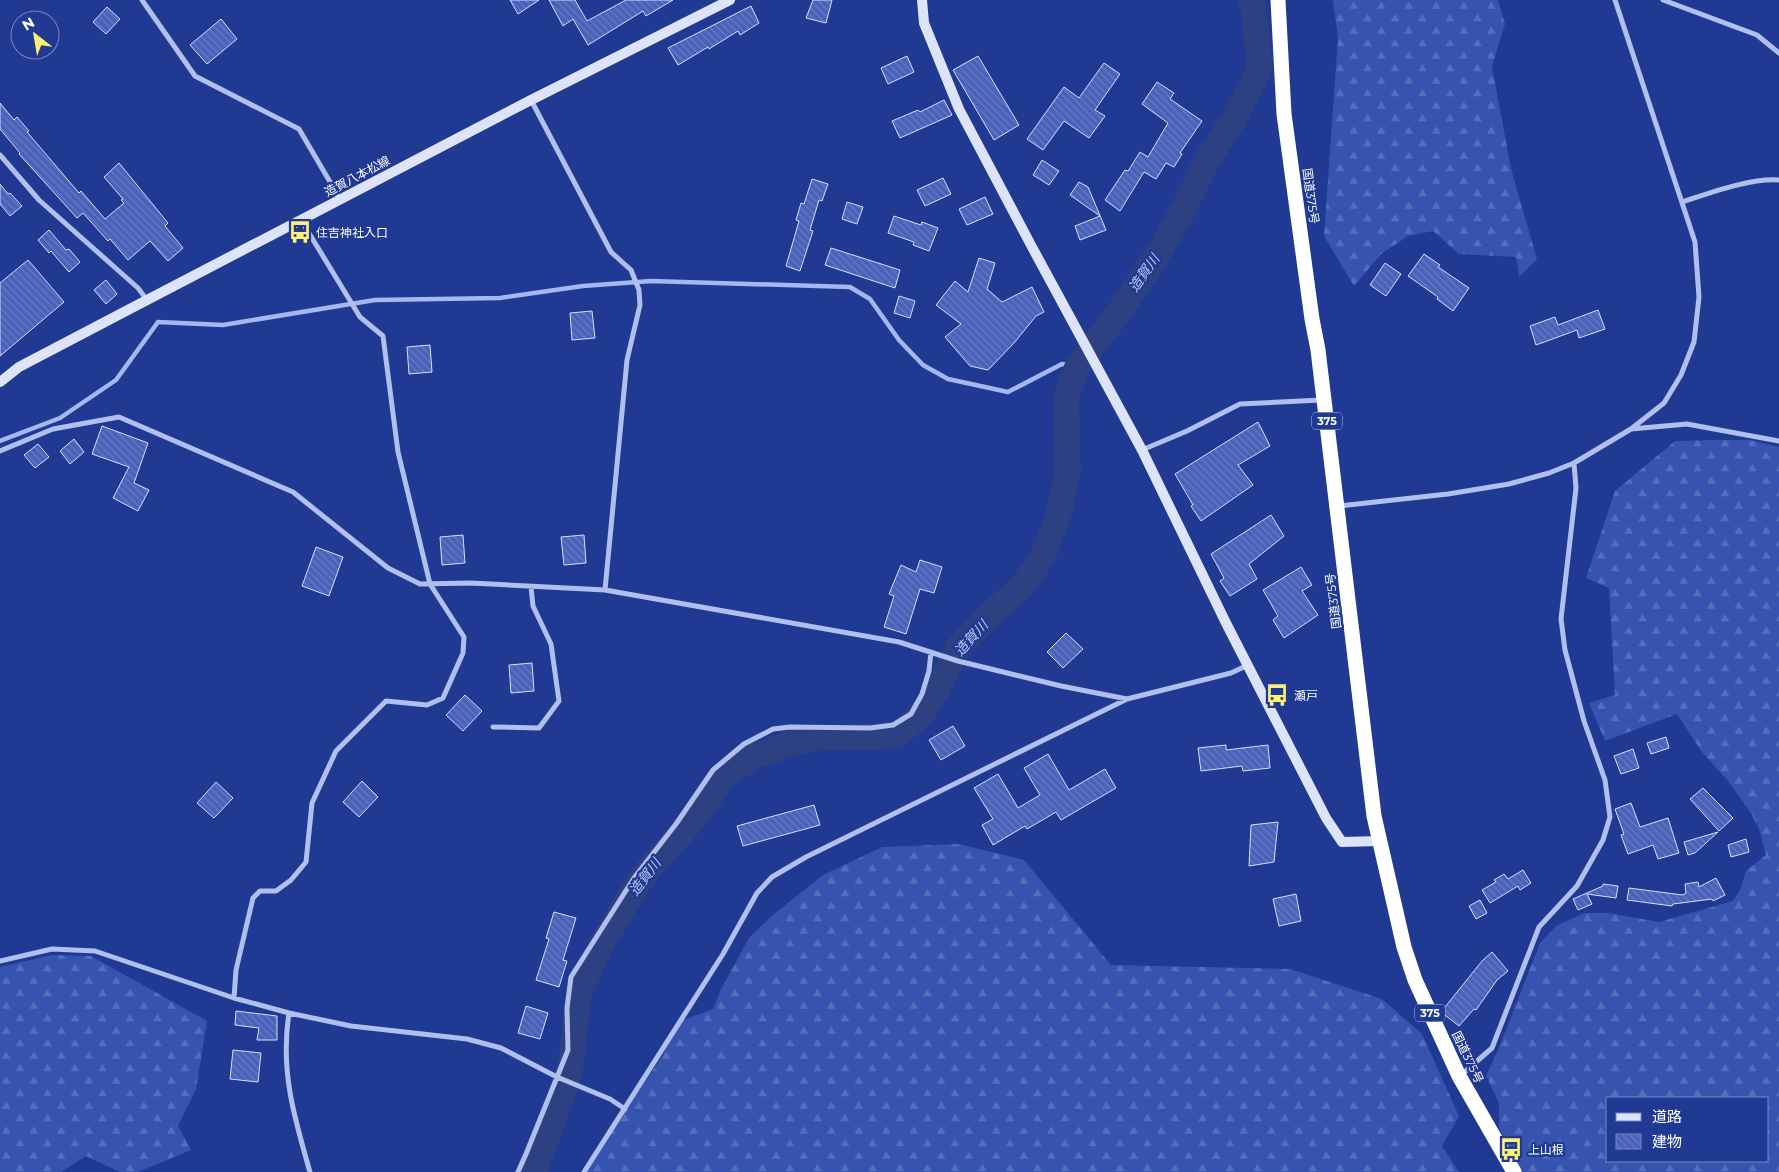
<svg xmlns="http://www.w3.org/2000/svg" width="1779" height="1172" font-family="Montserrat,'Noto Sans JP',sans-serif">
	<defs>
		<pattern id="forest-firs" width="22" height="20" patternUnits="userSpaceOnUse" patternTransform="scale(1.25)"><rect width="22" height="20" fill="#3753b0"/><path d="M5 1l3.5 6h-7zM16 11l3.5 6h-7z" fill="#556dbc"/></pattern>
		<pattern id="building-back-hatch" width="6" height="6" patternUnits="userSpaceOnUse" patternTransform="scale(1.25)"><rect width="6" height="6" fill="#4862b9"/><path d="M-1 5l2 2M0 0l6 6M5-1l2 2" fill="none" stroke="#637ac4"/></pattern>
	</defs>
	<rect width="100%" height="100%" fill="#203992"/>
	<path fill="url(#forest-firs)" fill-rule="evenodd" d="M1333,0h165l7,24 -13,42 19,103 26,90 -18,18 -3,-20 -57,-3 -26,-23 -25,5 -27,18 -27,32 -30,-50 14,-198z
		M1716,440h34l29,7v725h-260l-20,-44v-25l-13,-27 12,-26 42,-107 16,-17 28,-13h24l51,9 74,-21 7,-11 6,-19 20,-16 -7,-26 -7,-14 -23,-33 -28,-31 -24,-37 -72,27 -16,-38 26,-8 -6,-107 -23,-10 29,-87 60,-50zM1608,1098h160v63h-160z
		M959,844l65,16 87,105 179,4 92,30 40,35 37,82 -17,30 17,26h-876l79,-115 16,-35 35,-13 8,-20 28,-51 25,-24 49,-39 59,-28z
		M52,955l39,1 116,65 -11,68 -18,37 13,24 -53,22h-18l-34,-16 -25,16h-61v-205z"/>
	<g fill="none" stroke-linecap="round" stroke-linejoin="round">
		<path stroke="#a5b7ef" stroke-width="4.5" d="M0,441l60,-23 56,-38 42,-58 65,3 152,-25 125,-2 83,-12 68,-5 199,6 20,12 29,41 24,25 25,14 60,13 54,-28 16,1"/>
		<path stroke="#2d4082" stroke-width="26" d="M534,1172l30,-82 7,-26 7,-69 24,-52 40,-66 57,-64 26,-38 31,-20 13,-3 21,-9 26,-5 81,-2 27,-25 13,-21 21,-42 33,-34 31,-28 12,-16 10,-17 14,-37 10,-43 -2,-75 12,-33 42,-54 41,-62 22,-39 26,-53 25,-38 26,-51 -7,-63 -2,-5"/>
	</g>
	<path fill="url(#building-back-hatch)" stroke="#d7dffa" d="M510,0h29l-21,14z
		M549,0h26l12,21 39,-21h47l-27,16 -3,-5 -55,34 -15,-26 -10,7z
		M813,0h19l-6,23 -20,-5z
		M751,6l8,17 -19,12 -2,-4 -29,18 -1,-2 -30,18 -10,-17z
		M107,7l13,12 -14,15 -13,-12z
		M221,19l16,20 -30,25 -17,-19z
		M907,56l7,16 -26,12 -7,-16z
		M978,56l41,69 -25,15 -41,-70z
		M1104,63l16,11 -25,36 10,6 -16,22 -25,-17 -21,29 -16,-11 37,-52 15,11z
		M1157,82l17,11 -4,6 32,22 -22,32 2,1 -8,13 -8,-4 -10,16 -12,-7 -24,39 -15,-11 20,-30 3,1 12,-19 8,5 20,-34 -26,-19z
		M944,100l8,15 -52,23 -8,-17 26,-11 2,2z
		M0,103l14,17 3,-3 12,14 -2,1 29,34 23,27 2,-2 24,28 19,-16 -3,-3 2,-1 -19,-22 15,-14 49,60 -3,3 18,22 -15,13 -18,-20 -22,19 -18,-21 -2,2 -25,-28 -6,5 -58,-64 1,-1 -20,-24z
		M1042,160l17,11 -10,14 -16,-10z
		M943,178l8,16 -26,12 -8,-16z
		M812,179l16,5 -6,17 -3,-1 -9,30 3,1 -13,40 -14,-5 13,-45 -3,-1 5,-17 3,1z
		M1079,182l9,5 18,43 -26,10 -5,-14 25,-10 -30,-21z
		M0,184l8,10 2,-1 12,13 -12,10 -10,-12z
		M985,197l8,17 -26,11 -8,-16z
		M847,202l16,5 -6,17 -15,-5z
		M894,216l27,9 1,-3 16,6 -9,23 -16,-6 1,-3 -26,-9z
		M49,230l17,20 3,-1 11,13 -11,10 -18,-21 -2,2 -11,-13z
		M831,248l69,22 -5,18 -70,-23z
		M1424,254l16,11 -2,2 31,21 -16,23 -16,-12 1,-2 -30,-21z
		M979,258l16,5 -8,26 15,13 30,-15 12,25 -8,4 -22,27 -26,27 -18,-4 -25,-29 16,-13 -25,-19 19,-24 13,11z
		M28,260l36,42 -64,54v-73z
		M1385,263l16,11 -15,22 -16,-11z
		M106,280l11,14 -11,10 -12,-14z
		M899,296l16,5 -5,17 -16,-5z
		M1598,310l7,19 -26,9 -2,-8 -41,15 -6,-19 25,-9 3,8z
		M592,311l3,27 -23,2 -2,-27z
		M430,345l2,27 -23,2 -2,-27z
		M1258,422l12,24 -32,19 15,20 -52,36 -10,-15 2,-1 -18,-31z
		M102,426l46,17 -14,40 15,7 -11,21 -25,-13 16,-31 -37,-13z
		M74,439l10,13 -14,12 -10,-13z
		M38,444l11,13 -14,11 -11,-13z
		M1271,515l13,21 -35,28 8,15 -27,17 -10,-15 4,-3 -13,-24z
		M463,535l2,28 -23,2 -2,-28z
		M584,535l2,28 -22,2 -3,-28z
		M316,547l27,10 -14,39 -27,-10z
		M920,560l22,7 -8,26 -14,-4 -14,45 -22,-7 10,-31 -5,-2 12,-29 15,7z
		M1301,567l11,18 -10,6 16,24 -34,23 -11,-18 5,-4 -15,-26z
		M1066,633l17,16 -20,19 -16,-16z
		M532,663l2,28 -23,2 -2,-28z
		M465,695l17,16 -19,20 -17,-16z
		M953,726l12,20 -24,14 -12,-20z
		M1666,737l3,11 -18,6 -4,-11z
		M1226,745v5l42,-5 2,23 -27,3 -1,-5 -41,5 -3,-23z
		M1633,749l6,19 -18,6 -7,-18z
		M1048,754l21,36 36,-21 11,19 -55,32 -5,-8 -29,17 -2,-3 -32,19 -11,-20 11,-6 -19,-31 24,-14 20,34 22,-13 -16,-27z
		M362,781l16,16 -19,20 -16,-15z
		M216,782l17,16 -19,20 -17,-15z
		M1703,788l30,30 -14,13 -29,-32z
		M1631,803l9,24 28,-9 11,35 -21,6 -5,-14 -25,9 -7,-19 3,-1 -9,-25z
		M814,805l6,20 -77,21 -6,-20z
		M1278,822l-4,40 -25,4 2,-41z
		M1718,832l-23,21 -7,2 -4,-13z
		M1746,839l3,13 -18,5 -3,-12z
		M1523,870l8,13 -11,7 -2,-4 -28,17 -8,-13 14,-8 -2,-2 10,-6 4,5z
		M1716,878l9,17 -12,6 -1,-2 -39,5 -1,2 -45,-6 2,-12 54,7 3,-2 -1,-9 13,-2 1,5z
		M1603,884l15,2 -2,12 -29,-4 5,10 -14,6 -5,-11 30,-13z
		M1296,894l5,27 -22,5 -6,-27z
		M1480,900l7,13 -11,6 -7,-13z
		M554,912l22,6 -13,42 4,1 -8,26 -23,-7 13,-41 -3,-1z
		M1492,952l16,19 -11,9 -21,30 -2,-1 -15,17 -18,-14 41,-51z
		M526,1006l22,7 -8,26 -22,-6z
		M236,1011l41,5v24h-20l2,-12 -24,-3z
		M233,1050l28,3 -3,29 -28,-3z"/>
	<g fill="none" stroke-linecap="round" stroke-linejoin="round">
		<path stroke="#b1bfed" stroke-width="5" d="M142,0l53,76 104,53 41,70
			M1663,0l94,35 22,18
			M531,100l80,152 20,18 8,20 1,15 -13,55 -22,230
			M0,155l39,45 99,88 9,12
			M1682,202c28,-9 68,-24 97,-22
			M1631,429l56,-5 92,17
			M1142,450l45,-19 53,-27 81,-4
			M0,451l53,-22 66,-12 174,75 95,76 32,16 51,-1 134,7 294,52 59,19 103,25 66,13
			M1339,506l109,-12 61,-10 40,-11 25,-10 57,-34 33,-26 17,-28 13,-33 5,-45 -4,-55 -80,-242
			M493,727l46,1 20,-27 -8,-57 -18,-38 -2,-19
			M0,961l52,-12 43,2 139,47 55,15 62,13 116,13 34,9 56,29 53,22 15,10
			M234,998l2,-28 17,-72 7,-7h16l15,-11 15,-18 6,-59 24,-52 50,-50 41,4 16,-7 20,-45 1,-16 -34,-53 -32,-132 -15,-116 -23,-19 -59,-97
			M289,1013c-9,57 5,104 21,159
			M1460,1076l32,-28 47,-121 38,-41 26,-46 7,-23 -5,-37 -21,-59 -19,-71 -4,-31 15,-131 -2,-25
			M518,1172l8,-18 42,-104 -1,-42 4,-31 63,-99 42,-54 37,-54 31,-26 29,-15 17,-2 80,1 23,-3 18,-11 11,-20 7,-23 2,-19
			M584,1172l139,-218 34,-61 15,-16 34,-20 321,-158 104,-26 17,-8"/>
		<path stroke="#dde4fa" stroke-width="10" d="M922,0l2,23 35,86 73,138 110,203 84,173 100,195 16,24 38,-1
			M0,382l19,-15 128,-67 384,-200 199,-100"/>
		<path stroke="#fff" stroke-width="15" d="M1278,0l6,114 28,205 6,31 56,466 30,131 11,33 44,96 55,96"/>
	</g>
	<defs>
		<symbol id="bus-bare" viewBox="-9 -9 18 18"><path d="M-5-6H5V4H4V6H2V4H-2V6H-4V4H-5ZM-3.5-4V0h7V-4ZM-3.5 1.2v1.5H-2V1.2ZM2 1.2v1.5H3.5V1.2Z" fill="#fbf172" stroke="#203992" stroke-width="2.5" paint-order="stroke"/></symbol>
	</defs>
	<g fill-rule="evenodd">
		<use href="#bus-bare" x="284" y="216" width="32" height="32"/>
		<use href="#bus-bare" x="1261" y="679" width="32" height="32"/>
		<use href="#bus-bare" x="1495" y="1133" width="32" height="32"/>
	</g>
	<g text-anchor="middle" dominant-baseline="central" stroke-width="4.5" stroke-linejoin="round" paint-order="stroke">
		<g fill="#203992" stroke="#bcc4de" stroke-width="1">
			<rect x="1312" y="412.5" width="30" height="17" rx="4"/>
			<rect x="1415" y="1004.5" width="30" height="17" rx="4"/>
		</g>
		<g font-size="11" font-weight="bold" fill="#fff">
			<text x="1327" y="421">375</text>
			<text x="1430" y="1013">375</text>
		</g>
		<g font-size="12" fill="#fff" stroke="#203992">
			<text transform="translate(357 176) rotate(-28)">造賀八本松線</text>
			<text transform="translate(1311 196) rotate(82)">国道375号</text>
			<text transform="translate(1333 601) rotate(-97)">国道375号</text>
			<text transform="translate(1468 1057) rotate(64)">国道375号</text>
		</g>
		<g font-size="12" fill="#fff" stroke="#203992" text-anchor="start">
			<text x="316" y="232">住吉神社入口</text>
			<text x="1294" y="695">瀬戸</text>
			<text x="1528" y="1149">上山根</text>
		</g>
		<g font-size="14" font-style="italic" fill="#bdcaf4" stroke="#203992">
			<text transform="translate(1144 273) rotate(-55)">造賀川</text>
			<text transform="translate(971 638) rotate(-48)">造賀川</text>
			<text transform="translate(645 877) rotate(-53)">造賀川</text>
		</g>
	</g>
	<rect x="1606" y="1097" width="162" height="65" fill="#203992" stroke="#7988be"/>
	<rect x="1616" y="1113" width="25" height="8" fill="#dde4fa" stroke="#7988be"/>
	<text x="1652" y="1122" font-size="15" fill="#ffffff">道路</text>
	<rect x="1616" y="1134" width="25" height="15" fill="url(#building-back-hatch)" stroke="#7988be"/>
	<text x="1652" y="1147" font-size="15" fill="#ffffff">建物</text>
	<g transform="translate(35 35) rotate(329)"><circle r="24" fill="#203992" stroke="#7988be"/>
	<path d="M0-4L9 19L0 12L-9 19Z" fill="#fbf172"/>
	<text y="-8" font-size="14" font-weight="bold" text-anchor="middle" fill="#ffffff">N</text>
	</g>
</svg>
